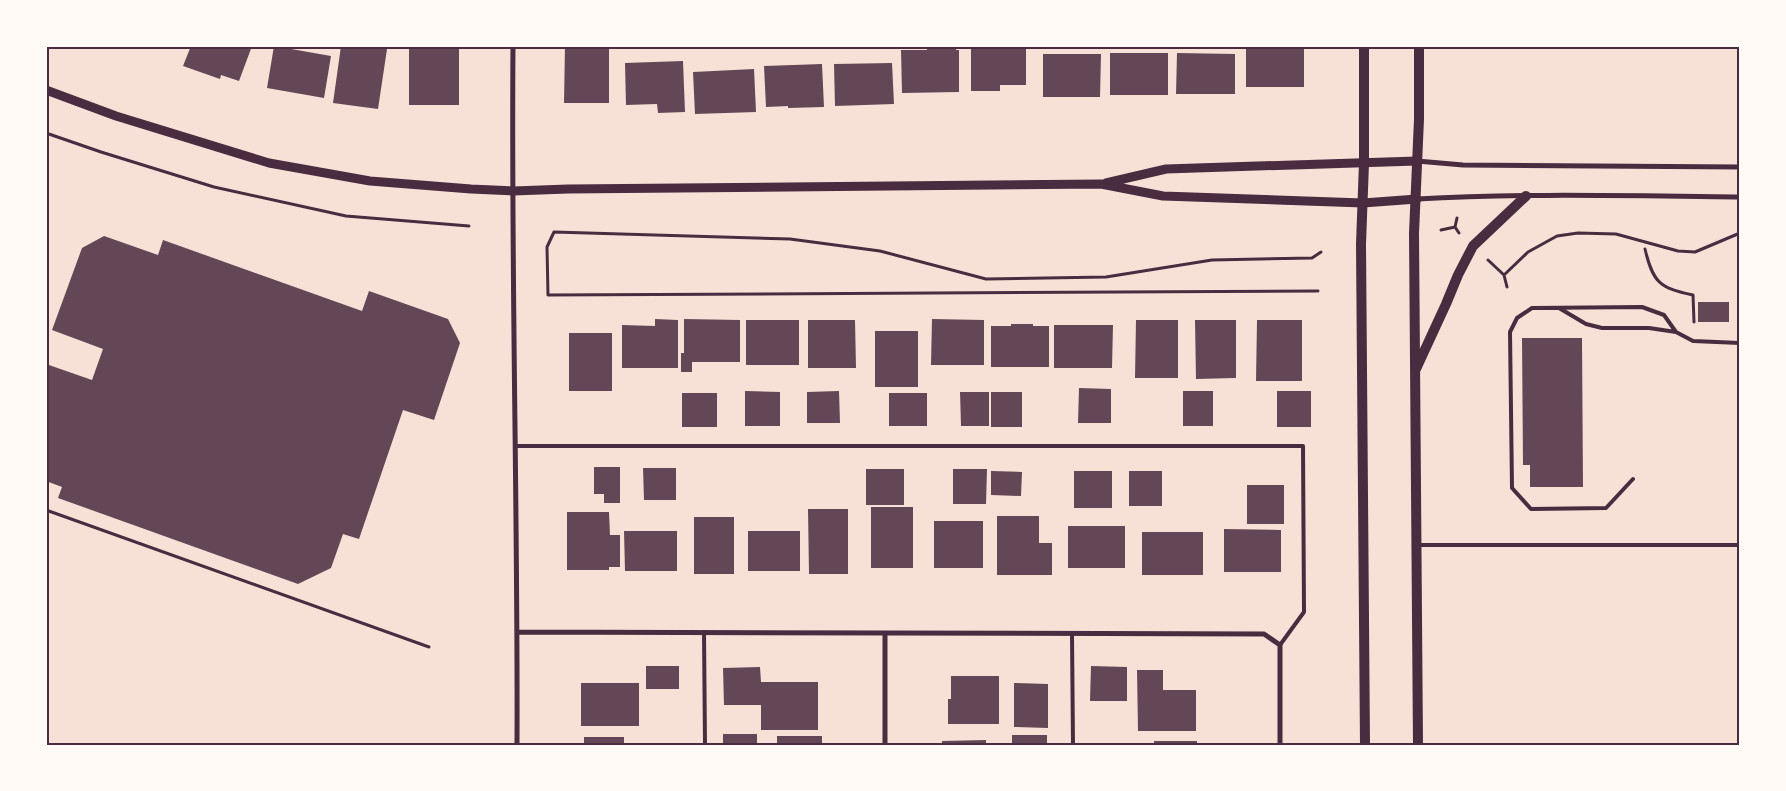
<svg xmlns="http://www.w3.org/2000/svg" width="1786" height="791" font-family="'Public Sans',sans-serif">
	<rect width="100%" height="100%" fill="#f7e1d7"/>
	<path fill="#644757" d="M191,46h61l-13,35 -18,-6 -1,4 -37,-13z
		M274,46l57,10 -7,42 -57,-10z
		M341,46h25l21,3 -9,60 -45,-6z
		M409,46h50v59h-50z
		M565,46h44v57h-45z
		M927,46h29v4h3v42l-57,1 -1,-43h26z
		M971,46h55v39h-26v6h-29z
		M1246,46h58v41h-58z
		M1110,53h58v42h-58z
		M1177,53l58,1v40h-59z
		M1043,54h58l-1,43h-57z
		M683,61l2,51 -27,1 -1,-9 -31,1 -1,-42z
		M892,63l2,41 -59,2 -1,-42z
		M822,64l2,43 -36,1v-2l-22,1 -2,-41z
		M754,69l2,43 -61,2 -2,-42z
		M104,236l54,19 5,-15 199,71 7,-20 79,28 12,24 -26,77 -31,-10 -44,129 -16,-5 -12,34 -33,16 -240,-86 4,-11 -16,-6v-117l46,16 11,-31 -51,-19 30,-82z
		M1698,302h31v20h-31z
		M655,319l23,1v48h-56v-43l33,1z
		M684,319l56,1v42h-48v10h-11v-19h3z
		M932,319l52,1v45h-53z
		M746,320h53v45h-53z
		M808,320h47l1,48h-48z
		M1136,320h42v58h-43z
		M1195,320h41v58l-40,1z
		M1257,320h45v61h-46z
		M1011,324h22v2h16v41h-58v-41h20z
		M1054,325h59l-1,43h-58z
		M875,331h43v56h-43z
		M569,333h43v58h-43z
		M1522,338h60l1,149h-53v-22h-7z
		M1079,388l32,1v34h-33z
		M745,391l35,1v34h-35z
		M839,391l1,32h-33v-31z
		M1183,391h30v35h-30z
		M1277,391h34v36h-34z
		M960,392h29v34h-28z
		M991,392h31v35h-31z
		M682,393h35v34h-35z
		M889,393h38v33h-38z
		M594,467h26v36h-16v-9h-10z
		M643,468h33v32h-32z
		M866,469h38v36h-38z
		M953,469h34l-1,35h-33z
		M991,471l31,1 -1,24 -30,-1z
		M1074,471h38v37h-38z
		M1129,471h33v35h-33z
		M1247,485h37v39h-37z
		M871,507h42v61h-42z
		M808,509h40v65h-39z
		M567,512h42l1,23h10v32h-11v3h-42z
		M997,516h42v27h13v32h-55z
		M694,517h40v57h-40z
		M934,521h49v47h-49z
		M1068,526h57v42h-57z
		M1224,529l57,1v42h-57z
		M624,531h53v40h-52z
		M748,531h52v40h-52z
		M1142,532h61v43h-61z
		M646,666h33v23h-33z
		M1091,666l36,1v34h-37z
		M760,667l1,15h57v48h-57v-25h-37l-1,-37z
		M1137,670h26v20h33v41h-58z
		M951,676h48v48h-51v-25h3z
		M581,683h58v43h-58z
		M1014,683l34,1v44l-34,-1z
		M723,734h34v11h-34z
		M1012,735h35v10h-35z
		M777,736h45v9h-45z
		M584,737h40v8h-40z
		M986,740v5h-44v-4z
		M1154,741h43v4h-43z"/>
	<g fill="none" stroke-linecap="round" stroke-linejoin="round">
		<path stroke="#4a2c40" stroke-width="3" d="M46,133l55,19 113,35 132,29 123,10
			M1457,218l-2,9 4,6
			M1441,230l14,-3
			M1645,249c8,34 15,39 48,46l1,27
			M1488,260l16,15 3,12
			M1504,275l24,-23 29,-16 21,-3 38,1 62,17 17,1 45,-19
			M1318,291l-770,4 -1,-48 7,-15 236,7 90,12 106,28 120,-2 106,-17 100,-2 9,-6
			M46,510l383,137"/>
		<path stroke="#4a2c40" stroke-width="4" d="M1559,308l27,16 16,4h47l27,4 17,9 47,2
			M515,446h788l1,166 -24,33
			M1633,479l-27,29 -75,1 -19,-21 -2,-156 7,-14 15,-10 110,-1 22,8 12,17
			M1418,545h322
			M704,632l1,113
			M1072,634l1,111"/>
		<path stroke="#4a2c40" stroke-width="5" d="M513,46c-2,233 5,466 4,699
			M1417,161l46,4 277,2
			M1417,199c107,-6 215,-3 323,-2
			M518,632l746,2 16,11v100
			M885,633v112"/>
		<path stroke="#4a2c40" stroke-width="9" d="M46,90l70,26 153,47 101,18 101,8 42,2 55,-2 533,-5 62,12 200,7 54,-4
			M1106,183l60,-14 251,-8"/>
		<path stroke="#4a2c40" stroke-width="10" d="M1364,46v117l-3,81 4,501
			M1416,369l30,-65 12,-29 15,-29 53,-50
			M1418,745l-4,-512 5,-114v-73"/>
	</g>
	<rect width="1786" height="791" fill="none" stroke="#fffaf5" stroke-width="95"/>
	<rect x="48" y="48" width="1690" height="696" fill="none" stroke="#4a2c40" stroke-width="2"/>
</svg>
